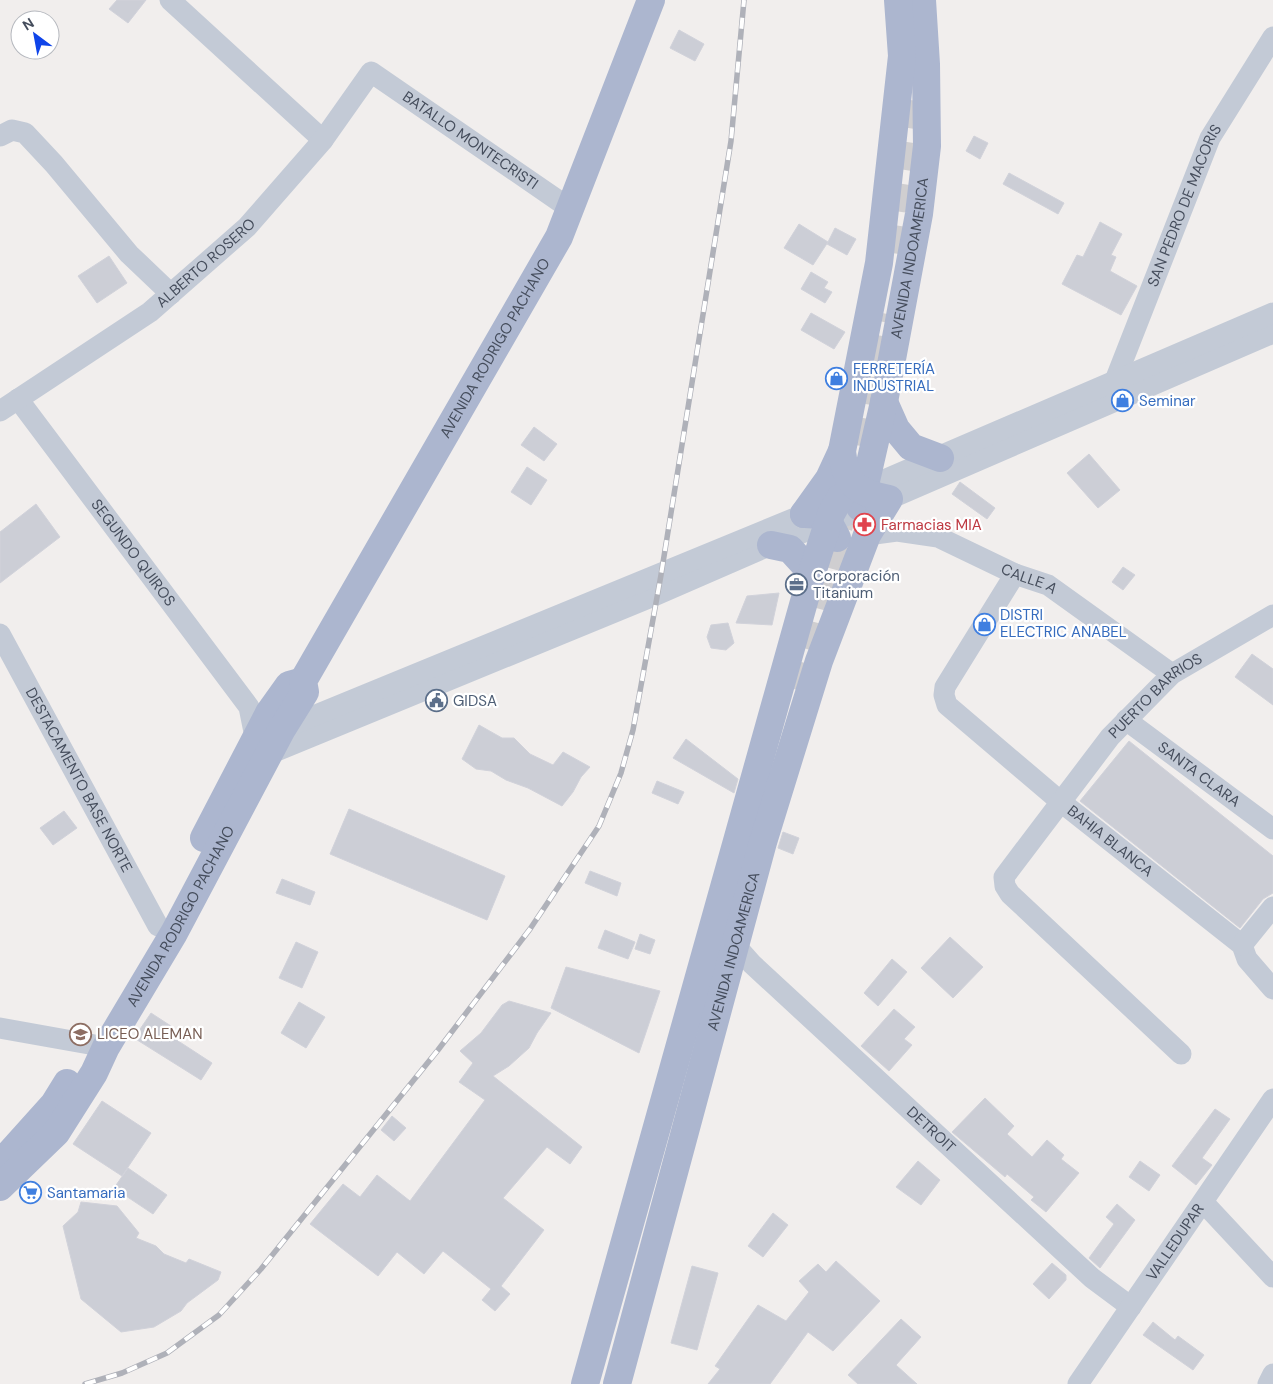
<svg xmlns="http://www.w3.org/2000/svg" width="1273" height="1384" font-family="'DM Sans',sans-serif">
	<rect width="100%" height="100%" fill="#f1eeed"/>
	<path fill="#ccced6" stroke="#d1d2da" d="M117,0h29l-18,23 -19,-14z
		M679,30l25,14 -9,17 -25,-13z
		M974,136l14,7 -8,16 -14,-8z
		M1009,173l55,30 -6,11 -55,-30z
		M1100,222l22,12 -11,21 5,2 -6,14 27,15 -16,29 -59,-31 15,-29 6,2z
		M799,224l29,18 -15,23 -29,-17z
		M835,228l21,11 -9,16 -20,-11z
		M109,256l18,27 -30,20 -19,-27z
		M811,272l17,10 -4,6 8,4 -7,11 -24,-14z
		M811,313l34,19 -11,17 -33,-19z
		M534,427l23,17 -13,17 -23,-16z
		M1089,454l31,36 -22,18 -31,-35z
		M527,467l20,13 -16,25 -20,-13z
		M960,482l35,26 -8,11 -35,-25z
		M36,504l24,33 -60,46v-51z
		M1123,567l12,8 -12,15 -11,-8z
		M779,593l-7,32 -36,-2 11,-27z
		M728,623l6,20 -8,7 -15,-2 -4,-11 4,-12z
		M1252,654l21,15v36l-38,-28z
		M479,725l23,13h12l16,16 23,11 10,-13 27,15 -9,10 -8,15 -11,14 -34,-18 -22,-8 -15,-9 -15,-2 -14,-10z
		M686,739l52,40 -4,14 -61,-35z
		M1129,741l144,115v37l-10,6 -23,29 -160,-127z
		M657,781l27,11 -6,12 -26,-11z
		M349,809l156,67 -18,44 -157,-66z
		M64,811l13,17 -24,17 -13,-17z
		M783,832l16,6 -6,16 -15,-6z
		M590,871l31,12 -4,13 -32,-13z
		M282,879l33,13 -5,13 -34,-12z
		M605,930l30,12 -7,17 -30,-11z
		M640,934l15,6 -5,14 -15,-5z
		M950,937l33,30 -30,31 -32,-30z
		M296,942l22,10 -16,36 -23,-10z
		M892,959l15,13 -29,34 -14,-13z
		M566,967l94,24 -21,62 -88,-45z
		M509,1001l42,12 -14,20 -8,15 -20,18 -16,10 89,71 -12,17 -23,-17 -44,51 41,32 -43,56 9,8 -15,17 -13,-11 9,-11 -48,-38 -19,23 -27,-22 -19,24 -68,-52 33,-40 17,13 17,-22 33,26 75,-101 -26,-18 14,-19 -13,-12 21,-18 21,-28z
		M299,1002l26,15 -19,31 -25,-15z
		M894,1009l21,18 -11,12 8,6 -23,26 -28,-25z
		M151,1013l23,15 -5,7 43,28 -11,17 -67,-42z
		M985,1098l29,28 -7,8 25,23 15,-17 17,15 -3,4 18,14 -33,39 -15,-12 3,-3 -27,-23 -2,3 -53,-45z
		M102,1101l49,32 -29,43 -49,-32z
		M1215,1109l15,10 -28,39 10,7 -16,20 -24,-19z
		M392,1116l14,12 -12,13 -13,-11z
		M918,1161l22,19 -19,25 -25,-18z
		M1140,1161l20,14 -11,16 -20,-14z
		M128,1168l39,27 -14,19 -39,-26z
		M81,1202l36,4 22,27 -3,5 20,8 8,8 22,9 3,-4 32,13 -3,8 -31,23 -6,8 -27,16 -33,5 -40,-33 -18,-73 15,-14z
		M1117,1204l18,16 -35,48 -11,-10 25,-34 -8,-7z
		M773,1213l15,12 -25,32 -15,-11z
		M836,1261l44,40 -47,50 -25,-19 -38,52h-62l12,-15 -5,-3 43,-61 28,16 23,-29 -10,-11 19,-17 8,8z
		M1052,1263l14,12v5l-17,19 -16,-15z
		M692,1266l26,7 -21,77 -26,-7z
		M901,1319l20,18 -25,28 21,19h-59l-10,-9z
		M1153,1322l22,18 3,-4 26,19 -11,15 -50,-35z"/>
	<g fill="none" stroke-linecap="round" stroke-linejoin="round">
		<path stroke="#cfced0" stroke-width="28" stroke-dasharray="28 14" stroke-linecap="butt" d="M892,253l26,-172
			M794,689l62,-226 26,-150"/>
		<g stroke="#c3cad6" stroke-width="21">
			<path d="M170,0l153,140"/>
			<path d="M0,136l12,-6 13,3 29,31 75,90 42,40"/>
			<path id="s1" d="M1114,383l96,-245 63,-101"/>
			<path id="s2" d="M18,399l231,308 6,30 14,17 387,-159 115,-50 118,-46 384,-166"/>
			<path id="s3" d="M0,411l150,-99 97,-85 76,-87 48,-68 198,136"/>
			<path d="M854,493l419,-180"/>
			<path id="s4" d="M867,535l30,-4 41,6 77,37 33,11 124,89"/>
			<path id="s5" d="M1015,574l-70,113 -1,8 3,10 114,97 181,143 5,14 26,30"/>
			<path id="s6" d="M0,634l158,292"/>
			<path id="s7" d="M1126,720l147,109"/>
			<path d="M278,724l4,5 535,-220"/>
			<path d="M1242,945l31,-38"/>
			<path id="s8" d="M736,946l16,18 340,314 39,29"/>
			<path d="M0,1028l106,19"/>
			<path id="s9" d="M1181,1054l-171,-160 -5,-8 -1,-9 106,-140 62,-63 101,-59"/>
			<path d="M1203,1202l70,75"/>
			<path id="s10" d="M1078,1384l195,-285"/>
			<path d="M1268,1384l5,-10"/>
		</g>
		<g stroke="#acb6cf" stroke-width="28">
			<path d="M884,402l12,27 15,18 29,11"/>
			<path id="s11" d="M860,507l24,-105 35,-188 8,-68 -1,-82 -4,-64"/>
			<path d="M804,514c21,0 24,6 33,24"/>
			<path d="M804,514l25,-35 13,-28"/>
			<path d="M771,545l19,4 22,24"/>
			<path d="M204,838l65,-125 20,-28 11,-3"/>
			<path d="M1,1163l53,-59 13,-21"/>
			<path id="s12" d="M0,1187l56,-54 38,-60 12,-26 68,-114 108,-204 23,-37 -2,-11 256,-444 92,-237"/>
			<path d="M585,1384l227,-811 19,-59 9,-16"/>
			<path id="s13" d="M617,1384l146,-542 56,-181 48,-126 22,-36c-33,-6 -44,-16 -47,-48l37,-188 23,-207 -4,-56"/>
		</g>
		<defs>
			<path id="rail" d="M85,1384l37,-11 45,-20 52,-38 42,-46 177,-219 92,-121 69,-103 22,-53 12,-43 28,-155 70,-434 13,-141"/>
		</defs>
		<use href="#rail" stroke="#afb1b9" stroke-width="5.5"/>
		<use href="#rail" stroke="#fff" stroke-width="4" stroke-dasharray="11" stroke-linecap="butt"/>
	</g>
	<defs>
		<symbol id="shop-ring" viewBox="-11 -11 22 22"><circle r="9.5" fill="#fff" stroke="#3f7fe0" stroke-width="1.5"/><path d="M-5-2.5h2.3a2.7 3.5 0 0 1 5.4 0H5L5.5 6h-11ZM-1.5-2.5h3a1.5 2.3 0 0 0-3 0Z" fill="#3f7fe0"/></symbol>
		<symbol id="pharmacy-ring" viewBox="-11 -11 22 22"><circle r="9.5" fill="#fff" stroke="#e0444e" stroke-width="1.5"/><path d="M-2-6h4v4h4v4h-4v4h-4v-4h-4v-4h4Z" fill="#e0444e"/></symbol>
		<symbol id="office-ring" viewBox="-11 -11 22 22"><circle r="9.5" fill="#fff" stroke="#5c6f8a" stroke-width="1.5"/><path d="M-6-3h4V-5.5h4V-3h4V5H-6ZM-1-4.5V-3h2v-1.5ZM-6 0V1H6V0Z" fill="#5c6f8a"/></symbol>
		<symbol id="civic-ring" viewBox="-11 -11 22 22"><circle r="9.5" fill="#fff" stroke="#5c6f8a" stroke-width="1.5"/><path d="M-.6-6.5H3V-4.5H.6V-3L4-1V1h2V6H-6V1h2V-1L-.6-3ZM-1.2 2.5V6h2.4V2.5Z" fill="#5c6f8a"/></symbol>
		<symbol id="school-ring" viewBox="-11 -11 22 22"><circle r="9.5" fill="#fff" stroke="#8d6e63" stroke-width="1.5"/><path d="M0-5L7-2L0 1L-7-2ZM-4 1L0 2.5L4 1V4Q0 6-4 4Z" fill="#8d6e63"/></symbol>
		<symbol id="supermarket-ring" viewBox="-11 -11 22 22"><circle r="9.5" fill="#fff" stroke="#3f7fe0" stroke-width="1.5"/><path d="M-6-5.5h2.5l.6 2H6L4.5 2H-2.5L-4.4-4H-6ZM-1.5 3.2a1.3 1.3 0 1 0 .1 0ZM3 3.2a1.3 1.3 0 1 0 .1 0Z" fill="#3f7fe0"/></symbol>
	</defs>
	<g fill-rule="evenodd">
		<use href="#shop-ring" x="824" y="366" width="25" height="25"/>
		<use href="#shop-ring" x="1110" y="388" width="25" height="25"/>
		<use href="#pharmacy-ring" x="852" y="512" width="25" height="25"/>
		<use href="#office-ring" x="784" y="572" width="25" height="25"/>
		<use href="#shop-ring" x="972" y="612" width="25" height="25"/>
		<use href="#civic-ring" x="424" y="688" width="25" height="25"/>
		<use href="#school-ring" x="68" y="1022" width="25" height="25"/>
		<use href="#supermarket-ring" x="18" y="1180" width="25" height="25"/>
	</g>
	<g text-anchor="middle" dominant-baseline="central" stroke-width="4.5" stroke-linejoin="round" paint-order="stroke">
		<g font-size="15" fill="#454d5c" stroke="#fff">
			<text stroke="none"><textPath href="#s3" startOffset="628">BATALLO MONTECRISTI</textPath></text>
			<text stroke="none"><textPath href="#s1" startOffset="191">SAN PEDRO DE MACORIS</textPath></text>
			<text stroke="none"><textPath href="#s11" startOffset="254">AVENIDA INDOAMERICA</textPath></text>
			<text stroke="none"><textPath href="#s3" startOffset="254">ALBERTO ROSERO</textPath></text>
			<text stroke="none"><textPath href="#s12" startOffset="980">AVENIDA RODRIGO PACHANO</textPath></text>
			<text stroke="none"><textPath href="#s2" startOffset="192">SEGUNDO QUIROS</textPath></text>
			<text stroke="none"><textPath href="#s4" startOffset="172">CALLE A</textPath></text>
			<text stroke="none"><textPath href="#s9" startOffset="490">PUERTO BARRIOS</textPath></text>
			<text stroke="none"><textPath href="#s7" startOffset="91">SANTA CLARA</textPath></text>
			<text stroke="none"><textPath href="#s6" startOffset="166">DESTACAMENTO BASE NORTE</textPath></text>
			<text stroke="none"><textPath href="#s5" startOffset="364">BAHIA BLANCA</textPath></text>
			<text stroke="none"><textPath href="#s12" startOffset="328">AVENIDA RODRIGO PACHANO</textPath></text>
			<text stroke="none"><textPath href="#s13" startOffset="448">AVENIDA INDOAMERICA</textPath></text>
			<text stroke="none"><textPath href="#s8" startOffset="268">DETROIT</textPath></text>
			<text stroke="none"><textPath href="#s10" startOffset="172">VALLEDUPAR</textPath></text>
		</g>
		<g font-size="15" fill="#366cbe" stroke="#fff" text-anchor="start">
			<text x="853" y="369">FERRETERÍA<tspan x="853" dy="17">INDUSTRIAL</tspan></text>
			<text x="1139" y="401">Seminar</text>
			<text x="1000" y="615">DISTRI<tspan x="1000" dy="17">ELECTRIC ANABEL</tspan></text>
			<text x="47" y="1193">Santamaria</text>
		</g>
		<g font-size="15" fill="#be3a42" stroke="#fff" text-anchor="start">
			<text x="881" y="525">Farmacias MIA</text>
		</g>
		<g font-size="15" fill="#4e5e75" stroke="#fff" text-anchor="start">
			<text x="813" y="576">Corporación<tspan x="813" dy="17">Titanium</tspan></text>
			<text x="453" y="701">GIDSA</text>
		</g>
		<g font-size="15" fill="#785e54" stroke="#fff" text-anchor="start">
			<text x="97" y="1034">LICEO ALEMAN</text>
		</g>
	</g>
	<g transform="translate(35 35) rotate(328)"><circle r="24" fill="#ffffff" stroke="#b5b8be"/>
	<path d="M0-4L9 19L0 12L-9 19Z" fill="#0f44e9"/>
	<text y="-8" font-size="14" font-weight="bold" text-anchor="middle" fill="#454d5c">N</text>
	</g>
</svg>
